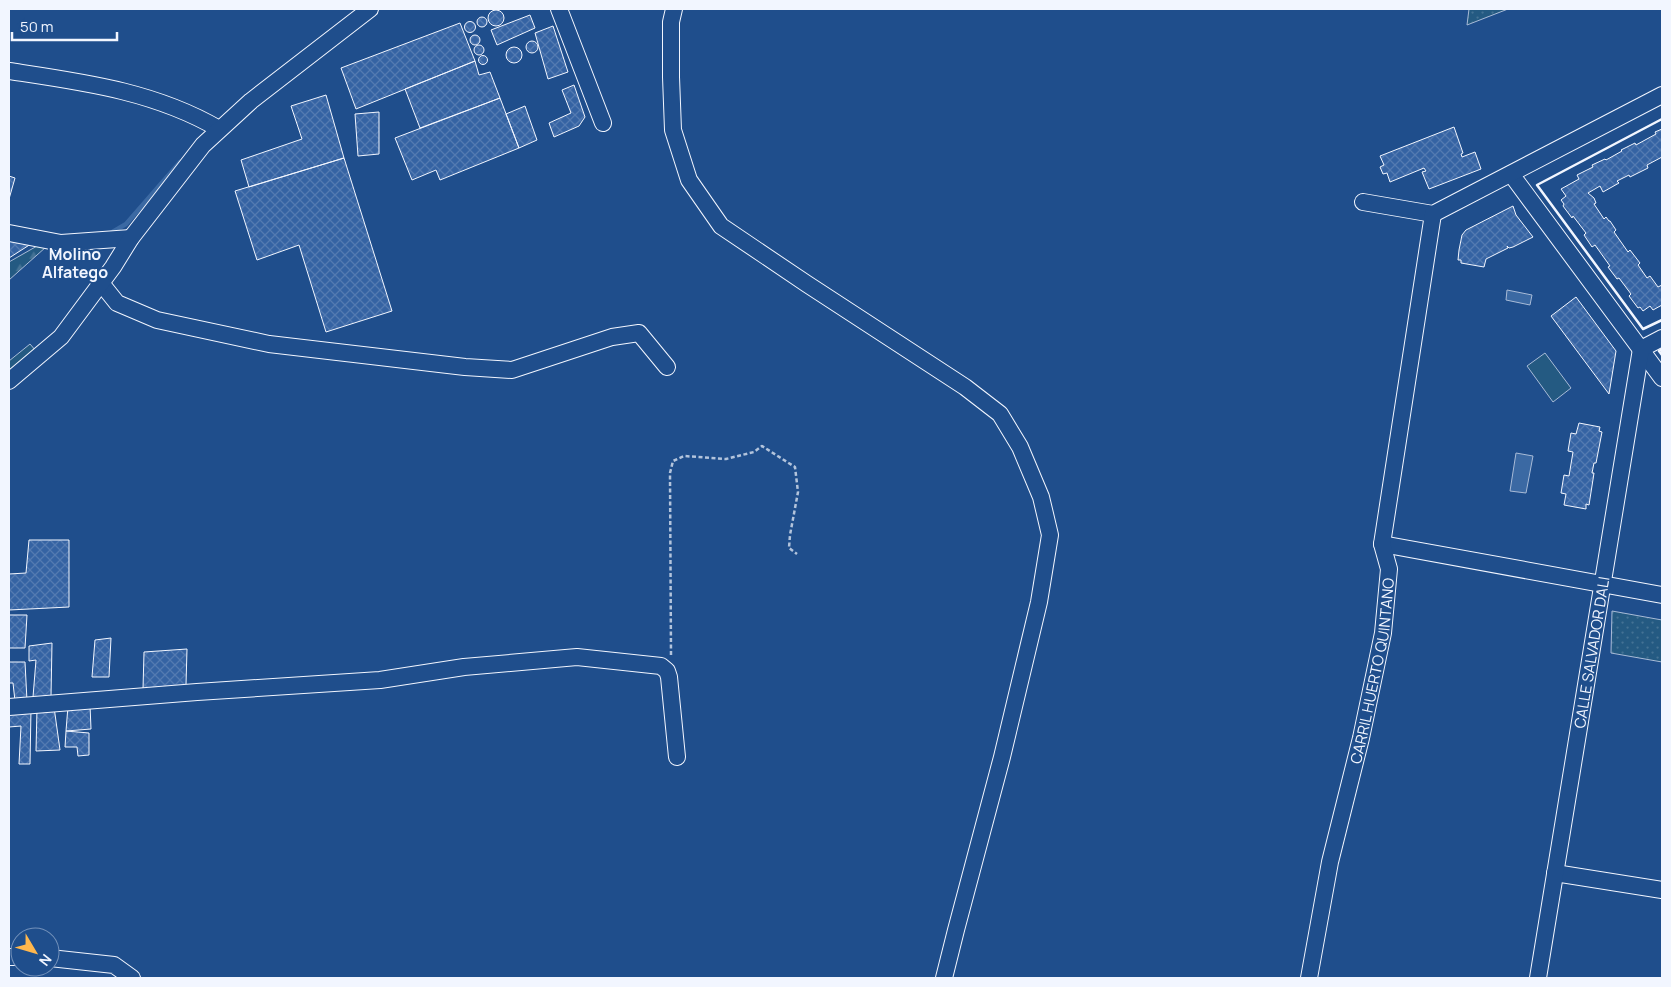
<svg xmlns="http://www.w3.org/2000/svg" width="1671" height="987" font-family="Manrope,sans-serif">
	<defs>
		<pattern id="forest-firs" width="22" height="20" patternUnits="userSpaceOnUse" patternTransform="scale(1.25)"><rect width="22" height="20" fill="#245a82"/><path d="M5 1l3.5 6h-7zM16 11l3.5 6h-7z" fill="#447295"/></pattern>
		<pattern id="park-dots" width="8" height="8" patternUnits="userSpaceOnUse" patternTransform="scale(1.25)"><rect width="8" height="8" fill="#245a82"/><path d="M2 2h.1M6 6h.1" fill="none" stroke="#447295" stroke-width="1.8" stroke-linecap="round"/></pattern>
		<pattern id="building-cross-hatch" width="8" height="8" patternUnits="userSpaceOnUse" patternTransform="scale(1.25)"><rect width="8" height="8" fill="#3563a3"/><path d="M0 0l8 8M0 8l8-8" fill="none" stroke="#537ab1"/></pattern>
	</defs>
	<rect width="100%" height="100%" fill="#1f4e8c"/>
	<path fill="url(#forest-firs)" stroke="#a8bbd7" d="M37,246l9,1 -37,33v-18z
		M30,344l6,7 -27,23v-13z"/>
	<path fill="url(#park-dots)" stroke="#a8bbd7" d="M1469,9h39l-41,16z
		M1612,611l50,9v42l-51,-9z"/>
	<path fill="#245a82" stroke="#a8bbd7" d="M1545,353l26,35 -18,14 -26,-36z"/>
	<path fill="#3b69a3" stroke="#a8bbd7" d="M1507,290l25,5 -2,10 -24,-5z
		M1516,453l17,3 -7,37 -16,-2z"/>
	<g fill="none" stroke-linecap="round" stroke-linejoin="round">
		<path stroke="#3b69a3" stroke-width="4.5" d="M109,234l17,-10 54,-62"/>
	</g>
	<path fill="url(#building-cross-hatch)" stroke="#f2f6ff" d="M488 18a8 8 0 1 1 16 0a8 8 0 1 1-16 0Z
		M530,15l5,13 -38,17 -6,-15z
		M477 22a5 5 0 1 1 10 0a5 5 0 1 1-10 0Z
		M464.5 27a5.5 5.5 0 1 1 11 0a5.5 5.5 0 1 1-11 0Z
		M460,23l15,38 -119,48 -15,-41z
		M553,26l15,46 -20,7 -13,-46z
		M470 40a5 5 0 1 1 10 0a5 5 0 1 1-10 0Z
		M526 47a6 6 0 1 1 12 0a6 6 0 1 1-12 0Z
		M474 50a5 5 0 1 1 10 0a5 5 0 1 1-10 0Z
		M506 55a8 8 0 1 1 16 0a8 8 0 1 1-16 0Z
		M478.5 60a4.5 4.5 0 1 1 9 0a4.5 4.5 0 1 1-9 0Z
		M475,61l4,14 11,-3 10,26 -80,30 -15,-39z
		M574,85l11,32 -6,9 -25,11 -5,-14 22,-10 -9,-23z
		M326,95l18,63 -95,29 -8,-27 61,-21 -11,-33z
		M500,98l19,50 -79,32 -4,-10 -24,10 -17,-42z
		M525,106l12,34 -18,8 -13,-34z
		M379,112v42l-21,2 -3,-42z
		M1454,127l9,26 -2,1 1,3 13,-5 6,17 -52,20 -7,-17 4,-1 -2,-3 -34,14 -3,-9 -4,1 -3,-7 4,-2 -4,-9z
		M1662,129v28l-15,8 1,3 -18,9 -1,-2 -12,6 2,2 -16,9 -3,-6 -12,7 6,5 2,5 -2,1 10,15 2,-2 3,4h1l6,9 -2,2 14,20 2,-2 10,13 -2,2 9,13 3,-2 8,11 4,-2v20l-9,5 -3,-4 -7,5 -3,-4 -2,1 -9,-12 2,-2 -12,-16 -2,1 -9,-12 2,-1 -15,-21 -3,2 -8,-12 2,-2 -13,-17 -1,2 -9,-12 1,-2 -3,-4 5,-4 -5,-7 18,-10 -2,-4 16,-8 -1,-2 13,-6 1,1 16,-9 -1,-1 14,-7 1,2 20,-11 -1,-2z
		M344,158l48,153 -66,21 -27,-87 -42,15 -22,-69z
		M9,176l6,2 -6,21z
		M1513,206l3,9 17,22 -20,10 -4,1 -2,-2 1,2 -22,11 -2,8 -23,-4v-3h-3l1,-10 3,-15 4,-5z
		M9,236l25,6 -25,16z
		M1576,297l40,54 -7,43 -58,-78z
		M1579,423l21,4 -1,4 3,1 -6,31h-2l-2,10h2l-5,32 -3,-1v5l-22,-4 2,-11 -5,-1 3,-18 5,1 4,-24 -5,-1 3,-18 5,1z
		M29,540h40v67l-60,3v-36l17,-1z
		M9,615h18l-2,33h-16z
		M111,638l-2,39h-17l3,-37z
		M52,643l-1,53 -18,1 3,-37 -7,1v-15z
		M187,649l-1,36 -43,4 1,-37z
		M9,662h16l2,39h-12l-2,-18h-4z
		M90,705l1,24 -25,2 2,-25z
		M54,707l6,43 -24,1 1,-43z
		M31,709l-1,55h-11l2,-38 -12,1v-15z
		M66,731l23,2v22l-11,1 -1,-9h-12z"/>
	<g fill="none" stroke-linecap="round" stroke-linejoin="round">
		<defs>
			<g id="minor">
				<path d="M559,9l44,114"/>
				<path d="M674,9l-3,13v55l2,53 16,50 32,46 86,58 158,103 35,27 20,33 21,50 9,38 -11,67 -37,155 -46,173 -12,48"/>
				<path d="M9,71c73,11 145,20 210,58"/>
				<path d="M1511,174l151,204"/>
				<path d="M1363,202l70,12 229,-119"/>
				<path d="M9,233l52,10 70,-5"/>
				<path d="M101,283l16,20 40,17 112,24 196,23 47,3 100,-33 27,-4 28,34"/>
				<path d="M9,381l52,-44 52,-70 18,-29 72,-93 48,-44 119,-92"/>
				<path d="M1382,544l280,51"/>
				<path d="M9,707l188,-15 183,-12 84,-13 113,-10 84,9 6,5 2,6 8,80"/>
				<path d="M1555,873l107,17"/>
				<path d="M9,957h11"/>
				<path d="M50,958l64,7 18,13"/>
				<path id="s1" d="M1309,978l21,-116 31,-124 22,-105 6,-64 -7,-25 51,-330"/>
				<path id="s2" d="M1538,978l103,-629 21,-11"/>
			</g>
		</defs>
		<use href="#minor" stroke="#f2f6ff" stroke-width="18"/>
		<path stroke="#b3c4dc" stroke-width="2.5" stroke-dasharray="4 2.5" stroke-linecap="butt" d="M671,655l-1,-182 3,-12 11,-5 42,3 28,-7 8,-6 33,21 3,25 -8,43 -1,13 8,6"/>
		<use href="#minor" stroke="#1f4e8c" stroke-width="16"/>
		<path stroke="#f2f6ff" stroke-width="2.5" d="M1662,119l-125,66 106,144 19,-9
			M1662,349l-3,2 3,4"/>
	</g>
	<g text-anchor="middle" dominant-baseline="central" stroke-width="4" stroke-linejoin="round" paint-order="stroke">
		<g font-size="15" fill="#f2f6ff" stroke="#1f4e8c">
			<text stroke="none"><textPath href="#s2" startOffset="330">CALLE SALVADOR DALI</textPath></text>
			<text stroke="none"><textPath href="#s1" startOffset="314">CARRIL HUERTO QUINTANO</textPath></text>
		</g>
		<g font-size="16" font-weight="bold" fill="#f2f6ff" stroke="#1f4e8c">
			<text x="75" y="254">Molino<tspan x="75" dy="18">Alfatego</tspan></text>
		</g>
	</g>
	<rect width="1671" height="987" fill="none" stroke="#f2f6ff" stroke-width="20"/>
	<g transform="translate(35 952) rotate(128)"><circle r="24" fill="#1f4e8c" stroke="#7391ba"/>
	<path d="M0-4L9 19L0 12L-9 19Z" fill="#ffb74d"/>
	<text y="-8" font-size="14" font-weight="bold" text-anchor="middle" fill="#f2f6ff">N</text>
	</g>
	<path d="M12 32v8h105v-8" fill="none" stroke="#f2f6ff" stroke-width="2.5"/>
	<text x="20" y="32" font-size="15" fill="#f2f6ff" stroke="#1f4e8c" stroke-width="4" paint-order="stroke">50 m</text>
</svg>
